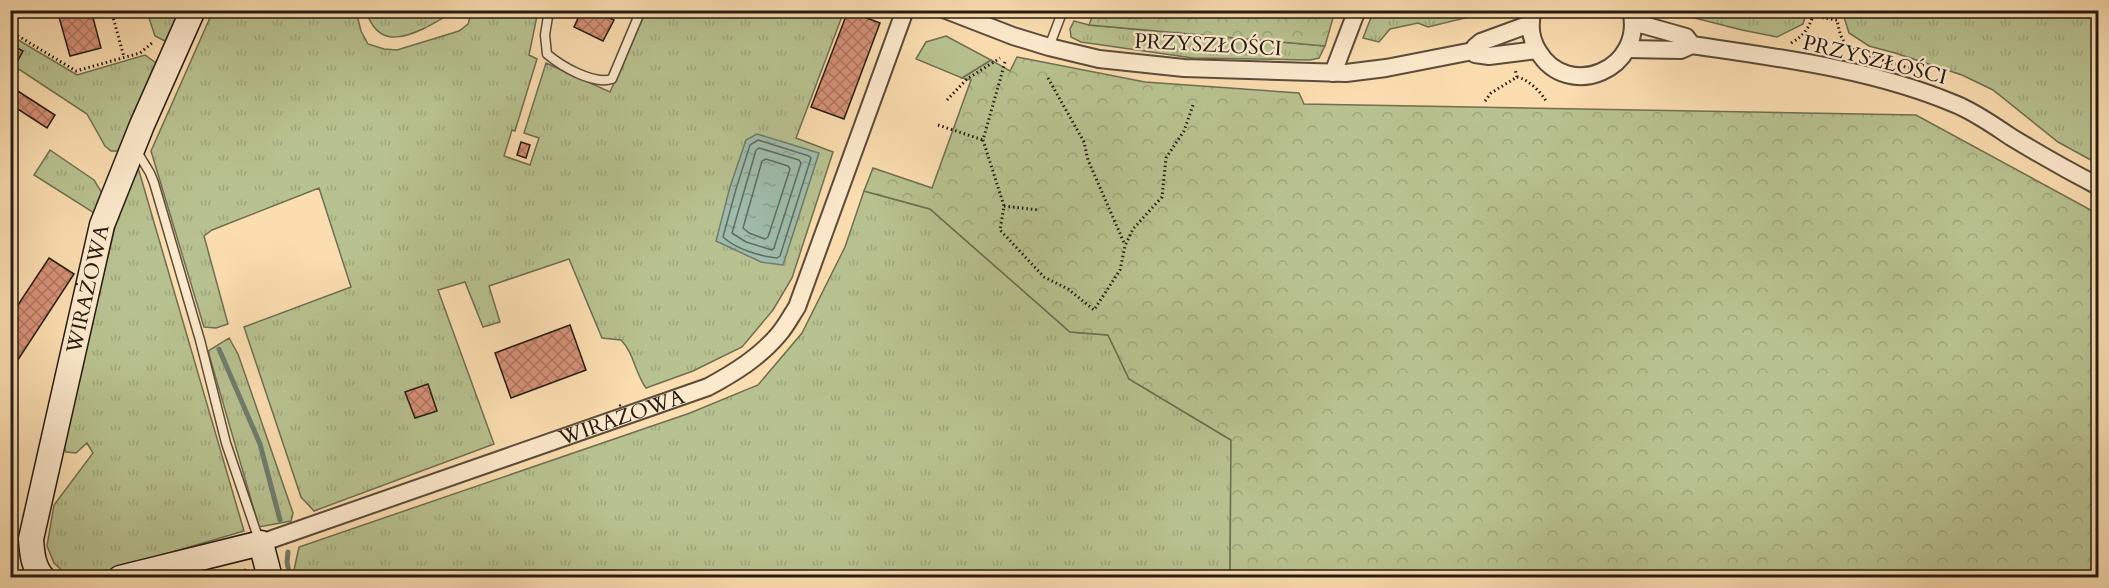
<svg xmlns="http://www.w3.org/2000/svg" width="2109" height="588" font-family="Cardo,serif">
	<defs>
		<pattern id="grass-tufts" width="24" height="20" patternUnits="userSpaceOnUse" patternTransform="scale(1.5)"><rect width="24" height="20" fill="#b8c290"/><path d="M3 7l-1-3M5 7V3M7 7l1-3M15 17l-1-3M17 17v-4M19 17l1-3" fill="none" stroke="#9ea67b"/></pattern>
		<pattern id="forest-crowns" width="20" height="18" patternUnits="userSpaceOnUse" patternTransform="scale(1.5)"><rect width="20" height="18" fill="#b8c290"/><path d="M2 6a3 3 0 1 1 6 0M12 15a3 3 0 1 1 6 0" fill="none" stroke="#9ea67b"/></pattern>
		<pattern id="water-ripples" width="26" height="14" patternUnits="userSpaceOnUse" patternTransform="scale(1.5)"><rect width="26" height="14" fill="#9fbcac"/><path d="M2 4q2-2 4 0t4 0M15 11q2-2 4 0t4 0" fill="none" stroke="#89a193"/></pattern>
		<pattern id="building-cross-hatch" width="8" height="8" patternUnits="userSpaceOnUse" patternTransform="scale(1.5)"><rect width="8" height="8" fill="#d69077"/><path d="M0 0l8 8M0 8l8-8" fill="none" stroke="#ad7560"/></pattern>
	</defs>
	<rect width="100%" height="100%" fill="#fbddb0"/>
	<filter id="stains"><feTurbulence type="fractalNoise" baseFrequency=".00333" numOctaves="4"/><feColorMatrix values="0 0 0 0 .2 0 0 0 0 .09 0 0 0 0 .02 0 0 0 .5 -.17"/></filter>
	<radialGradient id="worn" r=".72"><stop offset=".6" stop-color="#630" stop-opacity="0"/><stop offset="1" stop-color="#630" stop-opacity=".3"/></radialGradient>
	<path fill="url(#grass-tufts)" stroke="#6f6f51" stroke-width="1.5" d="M183,10l-13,30 -5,1 -10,-5 -6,-18 12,-3 -1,-4z
		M1374,10h120v1l-66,16 -10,-4 -28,6 -11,13 -16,-4z
		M213,11h143l5,20 7,13 16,5 13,1 62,-19 9,-7 4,-13h66l-9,44 8,4 -22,72 -3,-1 -8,26 26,9 9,-27 -15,-5 22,-70 64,29 36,-81h198l-48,127 37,14 -41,126 -19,32 -31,37 -49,24 -47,17c-11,-15 -12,-35 -25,-48l-19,-2 -33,-79 -80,27 11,36 -17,5 -18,-45 -27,8 56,154 -180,67 -13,-14 -57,-170 107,-40 -32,-99 -107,42 -8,6 24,88 -12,4 -12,-1 -53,-176z
		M366,11v-1l87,1c-8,7 -18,11 -28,17 -27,13 -48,16 -59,-17z
		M1675,11h423v153l-40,-22 -65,-52 -31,-15 -67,-22 -26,-7 -20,-13 -5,-16 -37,-6 -4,13 -26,13 -35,-7 -59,-15z
		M1074,21l15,4 236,21 -6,12 -9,2 -117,-2 -112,-16 -10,-5 -1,-8z
		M10,35l67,40 68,-20 11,8 -38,88h-7l-6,-5 -18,-32 -76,-50z
		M50,150l44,30 8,13 -8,20 -60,-38z
		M137,164l107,367 -150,44 -25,2 -15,-14 -7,-17 7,-41 39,-52 -6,-10 -11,10 -10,-1 -3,-9 56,-233z
		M864,191l66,18 140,123 38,3 21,44 102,61 -1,137 -934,1 -2,-8 5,-23 391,-134 68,-28 44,-52 43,-86z
		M229,338l9,16 55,159 -2,8 -32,6 -51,-176z"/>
	<path fill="url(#forest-crowns)" stroke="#6f6f51" stroke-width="1.5" d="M1094,11v-1l241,1 -10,35 -236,-21z
		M1017,57l128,25 154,11 5,11 612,11 182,99v363h-868l1,-137 -102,-61 -21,-44 -38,-3 -140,-123 -66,-18 9,-23 59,20 39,-108 -9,-2 29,-18 19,11z"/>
	<path fill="#b8c290" stroke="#6f6f51" stroke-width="1.5" d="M946,36l45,24 -29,18 -46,-19 10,-17z"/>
	<path fill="url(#water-ripples)" stroke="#6f7c6e" stroke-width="1.5" d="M757,134l62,19 -36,112 -22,-3 -45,-21 14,-54 16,-47z"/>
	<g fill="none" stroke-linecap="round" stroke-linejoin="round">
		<path stroke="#626c5f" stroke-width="1.5" d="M758,140l51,16 2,2 -31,98 -3,2c-18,-2 -41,-9 -54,-21l13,-48 14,-44z
			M759,148l40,12 2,3 -27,85 -2,2 -26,-8 -14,-9 24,-83z
			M766,159l22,7 2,3 -22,68 -3,2 -16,-6 -6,-5 19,-67z"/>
		<path stroke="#6f7c6e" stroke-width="5" d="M219,349l41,95 20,76
			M288,552l-1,10 3,16
			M245,571l1,7"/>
	</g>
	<path fill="url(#building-cross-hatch)" stroke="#261c12" stroke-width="1.5" d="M57,10h34l10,38 -31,8z
		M582,10h11l21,10 -11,21 -29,-14z
		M848,11l32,12 -36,96 -33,-12z
		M12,45l11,6 -6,11 -7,-4z
		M10,86l45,29 -8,13 -37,-24z
		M521,142l9,3 -4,13 -9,-3z
		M49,258l25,16 -64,98v-55z
		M570,325l16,45 -75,28 -16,-45z
		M428,384l9,27 -22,7 -10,-26z"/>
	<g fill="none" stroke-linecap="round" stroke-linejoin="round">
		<defs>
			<path id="lane" d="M549,10l-4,25 2,19c14,12 46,31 65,25l29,-69
				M1049,47l14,-37
				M136,150l14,23 4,10 46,157 26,103 33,97"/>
			<g id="street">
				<path d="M946,10l67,26 36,11 50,12 85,9 162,5 40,-5 87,-17 2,3 14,2 48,-6"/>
				<path d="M1533,10c-4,14 -3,28 5,41 30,51 108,18 93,-41"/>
				<path d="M1633,22l53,15 6,8"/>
				<path d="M1627,49l54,1 11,-5c88,13 180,24 263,59 20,8 38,21 56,33 28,17 58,34 87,49"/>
				<path d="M1473,51l2,-4 6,-5 49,-18"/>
				<path d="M1333,73l24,-63"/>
				<path id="s1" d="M261,543l447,-156c26,-14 52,-30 71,-53 7,-8 12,-18 18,-27l108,-297"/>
			</g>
			<g id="secondary">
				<path id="s2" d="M43,578c-10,-11 -11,-25 -12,-39l71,-314 40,-100 51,-115"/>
				<path d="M120,578l141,-35 9,35"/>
			</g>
		</defs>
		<use href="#lane" stroke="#5b4c3a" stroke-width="11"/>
		<use href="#street" stroke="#5b4c3a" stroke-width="20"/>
		<use href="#secondary" stroke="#261c12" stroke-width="27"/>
		<path stroke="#261c12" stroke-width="3" stroke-dasharray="1.5 3" stroke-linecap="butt" d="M111,10l13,47
			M10,31l66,40 64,-18 12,-10
			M1791,43c12,-7 17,-13 22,-27l24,4c2,9 3,19 11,26 14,11 55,19 73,26
			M1005,62l-22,78 21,66 -4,24 44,47 24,12 26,21 26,-40 5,-24 8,-17 29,-32 4,-39 18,-27 9,-26
			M1517,77c11,2 24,15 29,24
			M1048,78l36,64 4,18 37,85
			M947,100l20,-21 33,-21
			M1485,101l6,-8 26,-16 -2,-8
			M938,125l45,15
			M1004,206l35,4"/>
		<use href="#lane" stroke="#fce9cc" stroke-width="8"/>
		<use href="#street" stroke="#fce9cc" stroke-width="16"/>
		<use href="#secondary" stroke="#fce9cc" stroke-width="24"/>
	</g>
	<g text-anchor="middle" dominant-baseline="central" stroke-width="4.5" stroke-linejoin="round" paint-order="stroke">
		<g font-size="21" fill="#261c12" stroke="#fce9cc">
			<text transform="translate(1208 45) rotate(3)">PRZYSZŁOŚCI</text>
			<text transform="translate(1875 60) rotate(14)">PRZYSZŁOŚCI</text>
			<text stroke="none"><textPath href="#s2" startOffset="298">WIRAŻOWA</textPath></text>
			<text stroke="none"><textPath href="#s1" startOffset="382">WIRAŻOWA</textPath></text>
		</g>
	</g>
	<rect width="2109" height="588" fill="none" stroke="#fbddb0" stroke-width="36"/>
	<rect x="12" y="12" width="2085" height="564" fill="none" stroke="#261c12" stroke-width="3"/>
	<rect x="18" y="18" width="2073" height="552" fill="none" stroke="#261c12" stroke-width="1.5"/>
	<rect width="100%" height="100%" filter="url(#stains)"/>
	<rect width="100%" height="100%" fill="url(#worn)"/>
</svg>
